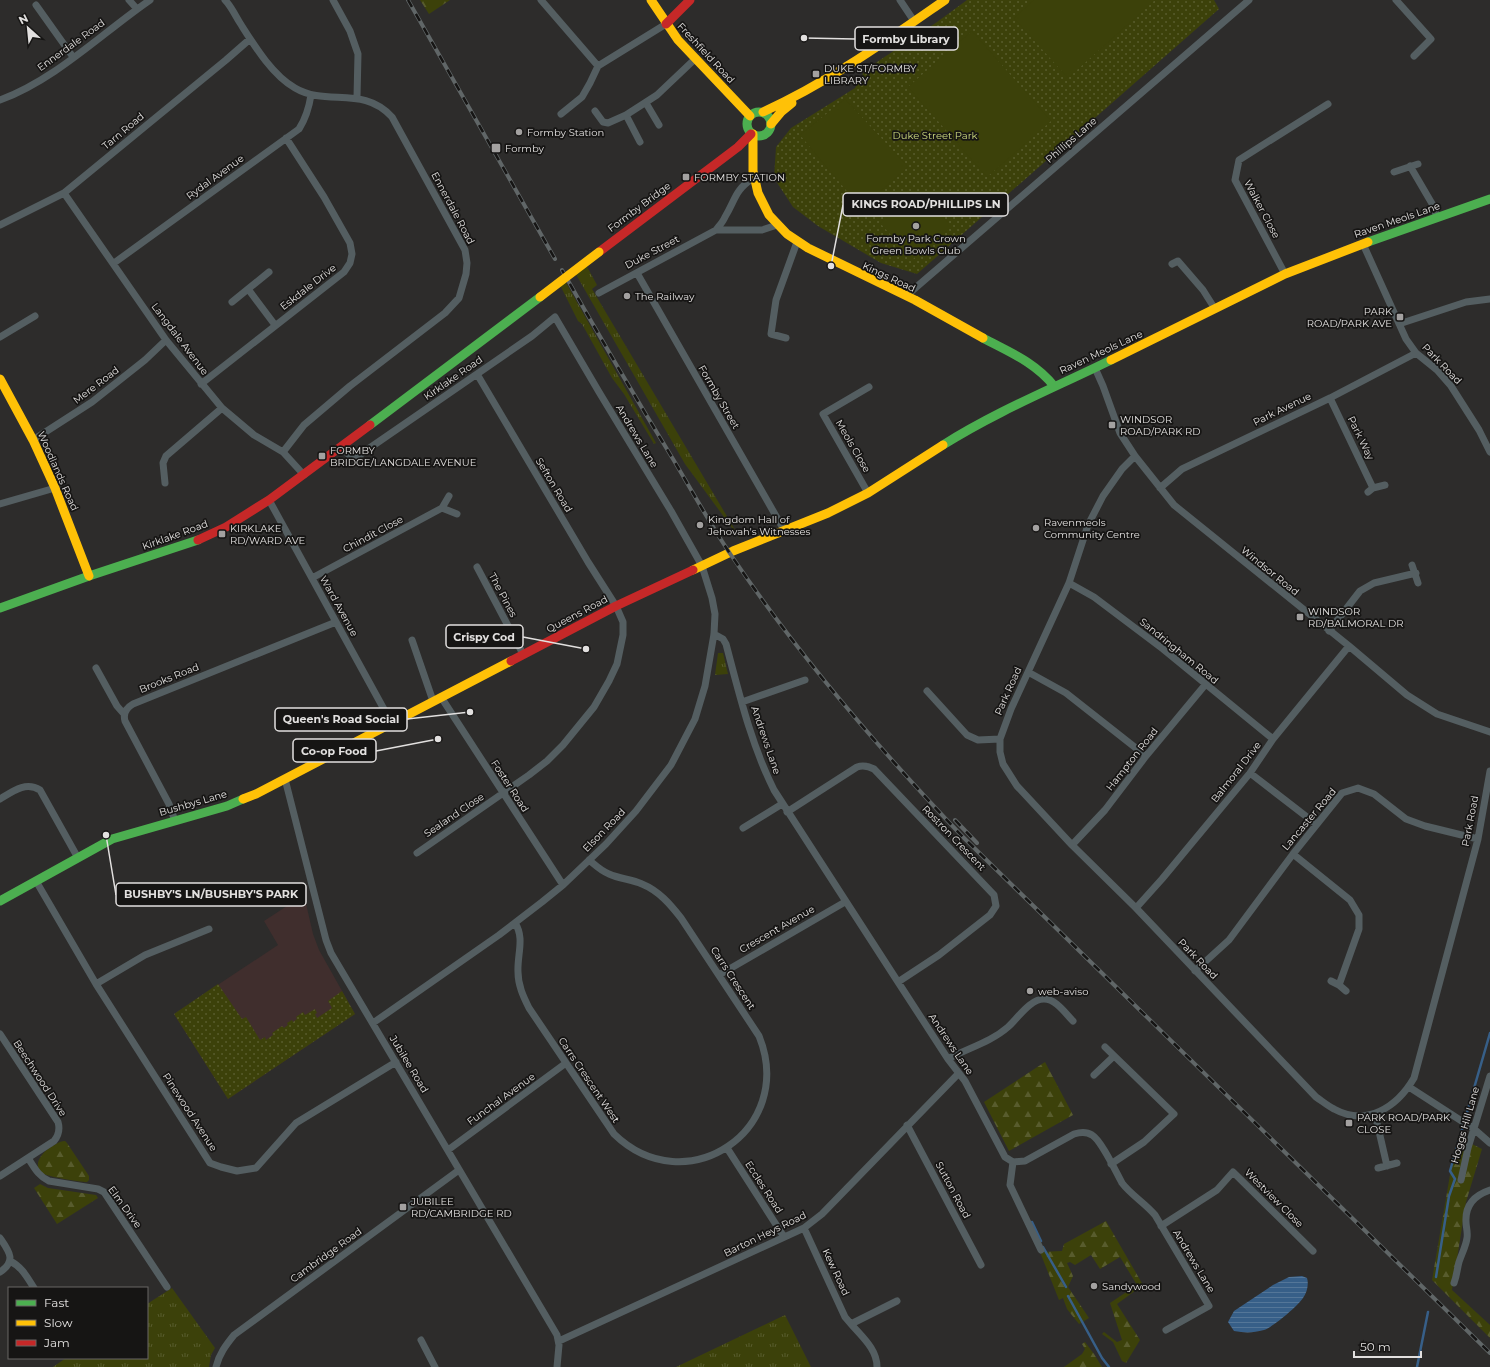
<svg xmlns="http://www.w3.org/2000/svg" width="1490" height="1367" font-family="Montserrat,sans-serif">
	<defs>
		<pattern id="grass-tufts" width="24" height="20" patternUnits="userSpaceOnUse"><rect width="24" height="20" fill="#3c410a"/><path d="M3 7l-1-3M5 7V3M7 7l1-3M15 17l-1-3M17 17v-4M19 17l1-3" fill="none" stroke="#585c2d"/></pattern>
		<pattern id="forest-firs" width="22" height="20" patternUnits="userSpaceOnUse"><rect width="22" height="20" fill="#3c410a"/><path d="M5 1l3.5 6h-7zM16 11l3.5 6h-7z" fill="#585c2d"/></pattern>
		<pattern id="park-dots" width="8" height="8" patternUnits="userSpaceOnUse"><rect width="8" height="8" fill="#3c410a"/><path d="M2 2h.1M6 6h.1" fill="none" stroke="#585c2d" stroke-width="1.8" stroke-linecap="round"/></pattern>
		<pattern id="water-rules" width="6" height="5" patternUnits="userSpaceOnUse"><rect width="6" height="5" fill="#375f88"/><path d="M0 2.5h6" fill="none" stroke="#547698"/></pattern>
	</defs>
	<rect width="100%" height="100%" fill="#2d2c2b"/>
	<path fill="#402e2d" d="M304,895l9,39 6,16 36,64 -127,85 -54,-85 104,-69 -14,-24z"/>
	<path fill="url(#grass-tufts)" d="M585,263l12,22 -5,4 149,251 -56,-76 -111,-193z
		M564,279l92,164 -2,1 -30,-50 -12,-16 -30,-54 -4,-3 -19,-38z
		M718,653h5l5,21 -13,1z
		M172,1288l43,60 -4,7 -2,12h-156l13,-9h81v-54z
		M785,1315l26,52h-135z"/>
	<path fill="url(#forest-firs)" d="M420,0h30l-21,14z
		M1045,1062l28,53 -64,36 -25,-49z
		M1460,1138l22,11 -16,53 -14,88 38,35v13l-58,-58 19,-111z
		M65,1141l2,2 22,33v4l-2,2c-7,0 -37,-5 -43,-8 -12,-7 -4,-19 4,-25 5,-3 11,-8 17,-8z
		M40,1184l8,4 48,7 2,3 -41,26 -23,-36z
		M1106,1221l37,64 -26,19 23,36 -14,23 -4,-2 -9,-19 -11,-8 2,-2 13,10 5,-2 -12,-37 27,-18 -17,-28 -20,12 -9,-14 -16,10 -5,-3 -3,1 6,13 -5,11 21,31 -10,6 -12,-15 -4,-11 -4,2 -19,-48 22,-1 2,-7z
		M1085,1342l9,12 8,13h-38l18,-13 3,-5 -3,-5z"/>
	<path fill="url(#park-dots)" d="M967,0h247l5,9 -302,265 -36,-11 -63,-37 -25,-19 -19,-29 2,-31 15,-19 64,-40 10,-18 72,-48z
		M218,984l24,35 4,-2 14,23 5,-3 1,3 7,-5 -1,-2 10,-7 2,2 4,-3 -1,-2 5,-3 1,2 4,-3 -1,-2 7,-5 2,3 10,-6 2,4 -2,1 2,4 15,-10 -4,-7 14,-10 13,23 -127,85 -54,-85z"/>
	<path fill="#3c410a" d="M1034,0h121l-87,78 -54,-60z
		M972,31l79,90 -64,56 -79,-90z
		M845,99l63,68 -47,41 -61,-73z
		M919,192l30,32v5l-36,30 -33,-36z"/>
	<path fill="url(#water-rules)" d="M1302,1276l5,2c2,6 0,15 -4,20 -5,8 -30,29 -39,32 -11,3 -19,3 -30,1l-6,-9 6,-11 39,-26 16,-8z"/>
	<g fill="none" stroke-linecap="round" stroke-linejoin="round">
		<path stroke="#375f88" stroke-width="2.5" d="M1032,1222l9,19
			M1043,1247l23,40
			M1436,1277l13,-81 6,-17 -5,-8 40,-138
			M1068,1296l34,62 7,9
			M1417,1367l11,-55"/>
		<path stroke="#545e61" stroke-width="7" d="M129,0l8,9
			M225,0c6,6 10,15 15,23 14,22 32,52 55,65 32,19 68,-3 97,29l73,133 2,13 -1,11 -7,24 -14,15 -95,73 -46,39 -21,27
			M333,0l17,31 8,23 -1,43
			M541,0l57,66
			M900,0l14,21
			M1396,0l35,39 -17,17
			M36,5l37,52
			M0,100c55,-20 102,-67 150,-100
			M646,103l13,22
			M595,111l8,11 5,1 18,-8
			M561,114l21,-17 8,-14 8,-17 68,-42
			M640,142l-14,-27 31,-20 39,-37
			M1410,166l24,41 3,11
			M1394,172l24,-8
			M64,193l102,147 56,68 32,27 29,17 21,23
			M0,225l64,-32 162,-133 24,-21
			M716,230h46l15,-5
			M1363,244l43,95 10,14 21,17 14,16 28,44 11,22
			M114,263l185,-134c7,-11 10,-21 12,-34
			M1172,264l6,-3 25,29 12,19
			M637,273l147,257
			M1285,274l-50,-94 4,-20 89,-56
			M248,289l27,36
			M599,293l117,-63c3,-4 7,-8 9,-13 11,-18 9,-26 28,-39
			M906,296l343,-296
			M232,302l37,-30
			M1399,324l67,-22 24,-3
			M0,337l35,-21
			M786,338l-15,-4 5,-34 21,-58
			M1095,368l8,18 17,47 15,23 39,49 175,141 58,49 30,19 53,18
			M201,384l143,-112 6,-9 2,-9 -2,-11 -26,-46 -38,-59
			M1330,398l43,90
			M33,440l59,-38 53,-42 21,-20
			M341,447l9,9h8l174,-120 23,-19 44,75 72,119 31,55 10,32 3,16 -1,20 -9,52 -10,33 -24,46 -35,46 -30,33 -43,41 -21,17 -43,33 -126,88
			M1135,456l-13,13 -19,27 -15,29 -19,58 -58,126 -11,30v13l3,12 14,22 55,59 64,63 180,189c6,4 12,9 18,12 33,18 63,-2 80,-31l64,-239 12,-68
			M165,483l-2,-20 3,-7 56,-48
			M1160,488l22,-19 148,-71 86,-45
			M1368,492l5,-4 12,-3
			M868,493l-45,-79 46,-27
			M449,496l-7,12 15,6
			M269,500l122,222
			M0,504l55,-16
			M1412,565l6,18
			M477,567l46,87
			M312,578l130,-70
			M1069,583l25,14 69,52 110,90
			M1329,631l31,-40 14,-8 42,-10
			M714,634l9,5 3,5c13,49 25,100 48,146l124,192 50,77 17,22 40,76 8,5 12,-1 49,-27c6,-2 12,-3 18,1 9,5 24,37 30,48 9,12 23,20 33,32l54,91 -43,24
			M412,640l21,61
			M96,668l21,38 7,8
			M1028,672l38,21 80,63
			M927,691l40,44 11,5 22,-1
			M441,697l122,188
			M742,702l63,-22
			M1250,773l66,51
			M285,779l41,161 5,13 226,382 2,10 -2,22
			M0,799c13,-8 26,-18 40,-9l38,68
			M787,812l70,-45c6,-2 11,-1 17,2l120,126 2,11 -6,9 -51,40 -41,27
			M175,821l-6,-17 -44,-83c-2,-7 1,-13 8,-17l203,-82
			M743,828l39,-24
			M1072,845l33,-35 41,-54 59,-71
			M417,853l112,-78 18,-14 16,-16 31,-38 15,-26 8,-17 6,-29v-13l-7,-16 -28,-44 -111,-188
			M1293,854l57,46 9,15v14l-20,56
			M36,881l60,103 114,179 11,4 16,4 19,-3 40,-45 100,-61
			M1136,908l26,-29 88,-106 23,-34 76,-93
			M515,923c10,15 2,32 3,49 0,13 5,24 11,36l85,126c72,70 183,-4 145,-98l-78,-118c-11,-14 -22,-27 -39,-34 -11,-5 -22,-5 -33,-10 -8,-3 -14,-9 -20,-14
			M1195,971l34,-31 64,-86 49,-61 16,-5 16,6 32,25 19,7 53,13
			M719,975l126,-73
			M1331,981l8,4 7,6
			M96,984l49,-29 64,-26
			M0,1034l58,88c2,7 1,13 -4,19l-54,35
			M1105,1047l69,67 -30,28 -33,22
			M948,1059c20,-11 43,-17 60,-32 10,-9 22,-28 36,-28 12,0 21,14 29,22
			M1094,1075l20,-19
			M1409,1087l65,42 16,14
			M1375,1114l12,52
			M907,1125l74,140
			M727,1148l57,89
			M448,1150l118,-87
			M28,1158c6,9 10,18 21,23l49,8 6,3 63,95
			M1013,1162l-3,23 31,65
			M1378,1168l19,-5
			M1461,1180l7,-32 22,-72
			M1161,1226l56,-36 16,-18 80,79
			M804,1228l41,89 6,7 46,-23
			M0,1238c9,13 17,23 0,34
			M10,1261c12,6 17,16 24,27
			M1454,1283c3,-8 3,-14 5,-21 3,-9 7,-16 8,-24 1,-6 -1,-11 -1,-16 -1,-17 9,-27 24,-32
			M851,1324c11,13 26,25 26,43
			M421,1340l14,27
			M559,1341l245,-113 18,-14 137,-141
			M216,1367c3,-13 10,-22 18,-32l225,-165"/>
		<path stroke="#4caf50" stroke-width="9" d="M747 124a12 12 0 1 1 24 0a12 12 0 1 1-24 0Z
			M1368,242l122,-43
			M983,338c26,14 52,24 71,48
			M370,425l170,-128
			M943,445c54,-34 111,-57 168,-85
			M0,608l89,-32 109,-36
			M0,901l112,-62 115,-33 16,-7"/>
		<path stroke="#ffc107" stroke-width="9" d="M651,0l27,40 72,76
			M763,112c66,-30 123,-71 182,-112
			M771,124l10,-12 11,-9
			M753,134v37l5,22 11,22 18,19 21,14 107,52 68,38
			M1111,360l174,-86 83,-32
			M0,379l33,61 22,48 34,88
			M693,570l40,-19 95,-38 40,-20 75,-48
			M243,799l13,-5 255,-133"/>
		<path stroke="#c62828" stroke-width="9" d="M666,24l24,-24
			M599,252l139,-105 13,-13
			M198,540l28,-13 43,-27 101,-75
			M511,661l105,-55 77,-36"/>
		<defs>
			<path id="rail" d="M408,0l147,259
				M562,270c36,64 73,127 111,189 19,32 37,65 58,96 68,101 147,193 231,281l528,517
				M955,820l22,23"/>
		</defs>
		<use href="#rail" stroke="#606667" stroke-width="4"/>
		<use href="#rail" stroke="#161514" stroke-width="2.5" stroke-dasharray="8" stroke-linecap="butt"/>
		<path stroke="#ffc107" stroke-width="9" d="M540,297l59,-45"/>
	</g>
	<g fill="#a3a1a0" stroke="#161514" stroke-width="1.5">
		<rect x="812" y="70" width="8" height="8" rx="2"/>
		<circle cx="519" cy="132" r="4"/>
		<rect x="491" y="143" width="10" height="10" rx="2"/>
		<rect x="682" y="173" width="8" height="8" rx="2"/>
		<circle cx="916" cy="226" r="4"/>
		<circle cx="627" cy="296" r="4"/>
		<rect x="1396" y="313" width="8" height="8" rx="2"/>
		<rect x="1108" y="421" width="8" height="8" rx="2"/>
		<rect x="318" y="452" width="8" height="8" rx="2"/>
		<circle cx="700" cy="525" r="4"/>
		<circle cx="1036" cy="528" r="4"/>
		<rect x="218" y="530" width="8" height="8" rx="2"/>
		<rect x="1296" y="613" width="8" height="8" rx="2"/>
		<circle cx="1030" cy="991" r="4"/>
		<rect x="1345" y="1119" width="8" height="8" rx="2"/>
		<rect x="399" y="1203" width="8" height="8" rx="2"/>
		<circle cx="1094" cy="1286" r="4"/>
	</g>
	<g text-anchor="middle" dominant-baseline="central" stroke-width="3.5" stroke-linejoin="round" paint-order="stroke">
		<g font-size="10" fill="#e2e0df" stroke="#161514">
			<text transform="translate(71 45) rotate(-36)">Ennerdale Road</text>
			<text transform="translate(706 53) rotate(47)">Freshfield Road</text>
			<text transform="translate(123 131) rotate(-40)">Tarn Road</text>
			<text transform="translate(1071 140) rotate(-41)">Phillips Lane</text>
			<text transform="translate(215 177) rotate(-36)">Rydal Avenue</text>
			<text transform="translate(639 207) rotate(-37)">Formby Bridge</text>
			<text transform="translate(453 208) rotate(62)">Ennerdale Road</text>
			<text transform="translate(1262 209) rotate(62)">Walker Close</text>
			<text transform="translate(1397 220) rotate(-19)">Raven Meols Lane</text>
			<text transform="translate(652 252) rotate(-28)">Duke Street</text>
			<text transform="translate(889 277) rotate(25)">Kings Road</text>
			<text transform="translate(308 287) rotate(-38)">Eskdale Drive</text>
			<text transform="translate(180 339) rotate(53)">Langdale Avenue</text>
			<text transform="translate(1101 352) rotate(-25)">Raven Meols Lane</text>
			<text transform="translate(1442 364) rotate(46)">Park Road</text>
			<text transform="translate(453 378) rotate(-35)">Kirklake Road</text>
			<text transform="translate(96 385) rotate(-37)">Mere Road</text>
			<text transform="translate(719 397) rotate(60)">Formby Street</text>
			<text transform="translate(1282 409) rotate(-26)">Park Avenue</text>
			<text transform="translate(637 436) rotate(59)">Andrews Lane</text>
			<text transform="translate(1361 438) rotate(64)">Park Way</text>
			<text transform="translate(853 446) rotate(60)">Meols Close</text>
			<text transform="translate(58 471) rotate(66)">Woodlands Road</text>
			<text transform="translate(554 485) rotate(59)">Sefton Road</text>
			<text transform="translate(373 534) rotate(-28)">Chindit Close</text>
			<text transform="translate(175 535) rotate(-20)">Kirklake Road</text>
			<text transform="translate(1270 571) rotate(39)">Windsor Road</text>
			<text transform="translate(503 595) rotate(62)">The Pines</text>
			<text transform="translate(339 606) rotate(61)">Ward Avenue</text>
			<text transform="translate(577 614) rotate(-28)">Queens Road</text>
			<text transform="translate(1179 651) rotate(39)">Sandringham Road</text>
			<text transform="translate(169 678) rotate(-22)">Brooks Road</text>
			<text transform="translate(1008 691) rotate(-66)">Park Road</text>
			<text transform="translate(766 740) rotate(71)">Andrews Lane</text>
			<text transform="translate(1132 759) rotate(-52)">Hampton Road</text>
			<text transform="translate(1236 772) rotate(-52)">Balmoral Drive</text>
			<text transform="translate(510 786) rotate(57)">Foster Road</text>
			<text transform="translate(193 803) rotate(-16)">Bushbys Lane</text>
			<text transform="translate(454 815) rotate(-34)">Sealand Close</text>
			<text transform="translate(1309 819) rotate(-50)">Lancaster Road</text>
			<text transform="translate(1470 821) rotate(-79)">Park Road</text>
			<text transform="translate(604 830) rotate(-46)">Elson Road</text>
			<text transform="translate(954 838) rotate(46)">Rostron Crescent</text>
			<text transform="translate(777 929) rotate(-30)">Crescent Avenue</text>
			<text transform="translate(1198 959) rotate(46)">Park Road</text>
			<text transform="translate(733 978) rotate(57)">Carrs Crescent</text>
			<text transform="translate(951 1044) rotate(56)">Andrews Lane</text>
			<text transform="translate(409 1064) rotate(59)">Jubilee Road</text>
			<text transform="translate(40 1078) rotate(57)">Beechwood Drive</text>
			<text transform="translate(589 1080) rotate(56)">Carrs Crescent West</text>
			<text transform="translate(501 1099) rotate(-36)">Funchal Avenue</text>
			<text transform="translate(190 1112) rotate(57)">Pinewood Avenue</text>
			<text transform="translate(1465 1125) rotate(-74)">Hoggs Hill Lane</text>
			<text transform="translate(764 1187) rotate(57)">Eccles Road</text>
			<text transform="translate(953 1190) rotate(62)">Sutton Road</text>
			<text transform="translate(1274 1198) rotate(45)">Westview Close</text>
			<text transform="translate(125 1207) rotate(54)">Elm Drive</text>
			<text transform="translate(765 1234) rotate(-26)">Barton Heys Road</text>
			<text transform="translate(326 1255) rotate(-36)">Cambridge Road</text>
			<text transform="translate(1194 1261) rotate(59)">Andrews Lane</text>
			<text transform="translate(836 1272) rotate(65)">Kew Road</text>
		</g>
		<g font-size="10" fill="#e2e0df" stroke="#161514" text-anchor="start">
			<text x="824" y="68">DUKE ST/FORMBY<tspan x="824" dy="12">LIBRARY</tspan></text>
			<text x="527" y="132">Formby Station</text>
			<text x="505" y="148">Formby</text>
			<text x="694" y="177">FORMBY STATION</text>
			<text x="916" y="238" text-anchor="middle">Formby Park Crown<tspan x="916" dy="12">Green Bowls Club</tspan></text>
			<text x="635" y="296">The Railway</text>
			<text x="1392" y="311" text-anchor="end">PARK<tspan x="1392" dy="12">ROAD/PARK AVE</tspan></text>
			<text x="1120" y="419">WINDSOR<tspan x="1120" dy="12">ROAD/PARK RD</tspan></text>
			<text x="330" y="450">FORMBY<tspan x="330" dy="12">BRIDGE/LANGDALE AVENUE</tspan></text>
			<text x="708" y="519">Kingdom Hall of<tspan x="708" dy="12">Jehovah's Witnesses</tspan></text>
			<text x="1044" y="522">Ravenmeols<tspan x="1044" dy="12">Community Centre</tspan></text>
			<text x="230" y="528">KIRKLAKE<tspan x="230" dy="12">RD/WARD AVE</tspan></text>
			<text x="1308" y="611">WINDSOR<tspan x="1308" dy="12">RD/BALMORAL DR</tspan></text>
			<text x="1038" y="991">web-aviso</text>
			<text x="1357" y="1117">PARK ROAD/PARK<tspan x="1357" dy="12">CLOSE</tspan></text>
			<text x="411" y="1201">JUBILEE<tspan x="411" dy="12">RD/CAMBRIDGE RD</tspan></text>
			<text x="1102" y="1286">Sandywood</text>
		</g>
		<g font-size="10" fill="#d1de81" stroke="#161514">
			<text x="935" y="135">Duke Street Park</text>
		</g>
	</g>
	<path fill="none" stroke="#e2e0df" stroke-width="1.5" d="M804 38L855 39M831 266L843 205M586 649L523 637M470 712L407 719M438 739L376 751M106 835L116 895"/>
	<g fill="#e2e0df" stroke="#161514" stroke-width="1.5">
		<circle cx="804" cy="38" r="4"/>
		<circle cx="831" cy="266" r="4"/>
		<circle cx="586" cy="649" r="4"/>
		<circle cx="470" cy="712" r="4"/>
		<circle cx="438" cy="739" r="4"/>
		<circle cx="106" cy="835" r="4"/>
	</g>
	<g fill="#161514" stroke="#e2e0df" stroke-width="1.5">
		<rect x="855" y="27" width="103" height="23" rx="4"/>
		<rect x="843" y="193" width="165" height="23" rx="4"/>
		<rect x="446" y="625" width="77" height="23" rx="4"/>
		<rect x="275" y="708" width="132" height="23" rx="4"/>
		<rect x="293" y="739" width="83" height="23" rx="4"/>
		<rect x="116" y="883" width="190" height="23" rx="4"/>
	</g>
	<g font-size="11" text-anchor="middle" font-weight="bold" fill="#e2e0df">
		<text x="906" y="43">Formby Library</text>
		<text x="926" y="208">KINGS ROAD/PHILLIPS LN</text>
		<text x="484" y="641">Crispy Cod</text>
		<text x="341" y="723">Queen's Road Social</text>
		<text x="334" y="755">Co-op Food</text>
		<text x="211" y="898">BUSHBY'S LN/BUSHBY'S PARK</text>
	</g>
	<rect x="8" y="1287" width="140" height="72" fill="#161514" stroke="#686665"/>
	<rect x="16" y="1300" width="20" height="6" fill="#4caf50" stroke="#686665"/>
	<text x="44" y="1307" font-size="12" fill="#e2e0df">Fast</text>
	<rect x="16" y="1320" width="20" height="6" fill="#ffc107" stroke="#686665"/>
	<text x="44" y="1327" font-size="12" fill="#e2e0df">Slow</text>
	<rect x="16" y="1340" width="20" height="6" fill="#c62828" stroke="#686665"/>
	<text x="44" y="1347" font-size="12" fill="#e2e0df">Jam</text>
	<g transform="translate(28 28) rotate(333)" stroke="#161514" stroke-width="3" paint-order="stroke">
	<path d="M0-3L7 15L0 10L-7 15Z" fill="#e2e0df"/>
	<text y="-6" font-size="11" font-weight="bold" text-anchor="middle" fill="#e2e0df">N</text>
	</g>
	<path d="M1354 1351v6h67v-6" fill="none" stroke="#e2e0df" stroke-width="2"/>
	<text x="1360" y="1351" font-size="12" fill="#e2e0df" stroke="#161514" stroke-width="3" paint-order="stroke">50 m</text>
</svg>
